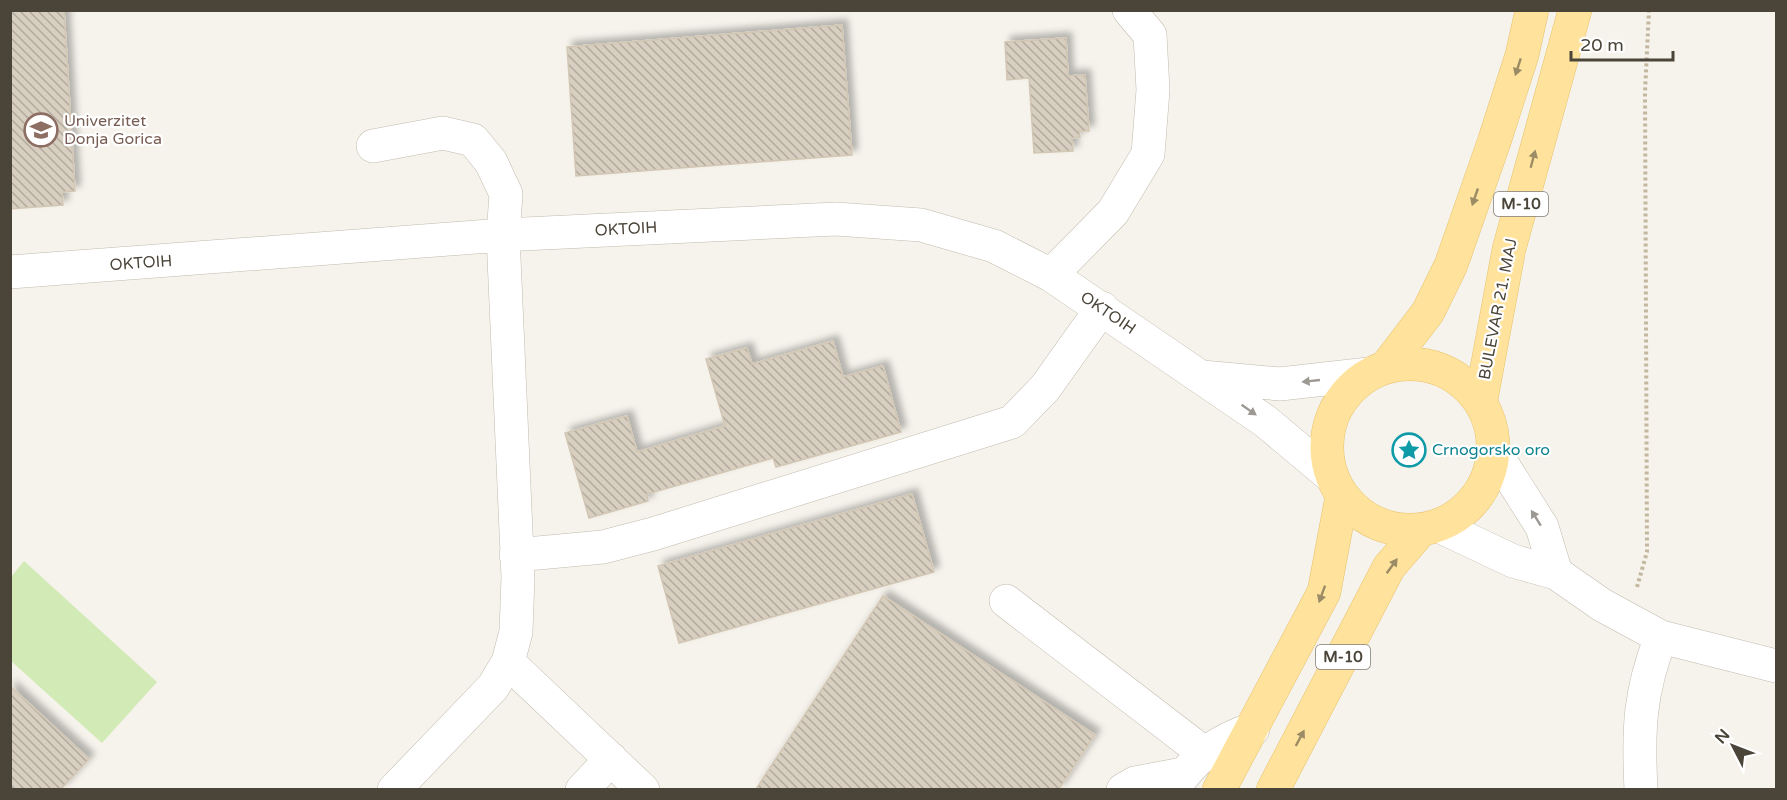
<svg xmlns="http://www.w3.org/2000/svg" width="1787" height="800" font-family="'Varela Round',sans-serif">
	<defs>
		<pattern id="building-back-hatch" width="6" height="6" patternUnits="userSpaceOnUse" patternTransform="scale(1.5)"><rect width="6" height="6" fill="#d8cfc1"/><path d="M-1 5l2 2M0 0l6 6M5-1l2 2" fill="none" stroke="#b1aa9e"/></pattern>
		<filter id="shadow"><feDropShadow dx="5.5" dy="-5.5" stdDeviation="3" flood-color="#0004"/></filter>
	</defs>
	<rect width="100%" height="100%" fill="#f6f3ec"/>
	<path fill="#d2eab5" d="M24,561l133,121 -55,61 -91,-82v-84z"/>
	<path fill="url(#building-back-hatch)" stroke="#d3c7b4" stroke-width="1.5" filter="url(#shadow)" d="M10,10h54l11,181 -13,1 1,13 -53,4z
		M842,25l10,130 -276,21 -9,-129z
		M1066,38l2,38 17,-1 4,56h-10l1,6 -8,1 1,13 -39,2 -5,-75 -22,2 -2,-38z
		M833,341l10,36 40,-11 18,66 -125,35 -3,-9 -126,36 1,7 -59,17 -24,-85 62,-17 10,36 88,-26 -19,-67 41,-11 5,16z
		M912,494l22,78 -255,71 -21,-77z
		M883,596l212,139 -36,54h-303z
		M10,686l79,73 -28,30h-51z"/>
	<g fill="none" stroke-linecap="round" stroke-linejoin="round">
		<defs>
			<path id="minor" d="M373,146l70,-13 30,7 18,22 15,32 -3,41 15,342 -2,55 -8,30 -15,25 -99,103
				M10,272l493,-37 333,-16 85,6 73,21 57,29 214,146 67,56
				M1051,275l62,-63 35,-58 5,-64 -3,-55 -21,-25
				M1202,377l78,7 89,-10
				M1494,451l48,76 14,46
				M1439,526l74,35 43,12 46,32 59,32c-22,56 -23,94 -20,153
				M516,555l87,-8 50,-13 359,-112 33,-34 57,-80
				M1006,601l198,152
				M1661,637l115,29
				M508,662l135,128
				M582,790l29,-31
				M1123,790l12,-7 48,-9
				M1173,790c20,-32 46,-50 80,-61"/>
			<path id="major" d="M1327 447a83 83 0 1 1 166 0a83 83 0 1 1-166 0Z
				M1386,367l42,-55 23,-47 43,-123 28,-87 10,-45
				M1481,400l28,-151 66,-239
				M1219,790l105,-198 18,-96
				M1273,790l116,-223 32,-37"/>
		</defs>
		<use href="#minor" stroke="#c2bbae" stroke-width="34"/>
		<use href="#major" stroke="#e6c16a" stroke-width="34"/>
		<path stroke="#c4b79f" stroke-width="4" stroke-dasharray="3 3" stroke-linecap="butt" d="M1637,587l10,-35 -2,-460 4,-82"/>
		<use href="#minor" stroke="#fff" stroke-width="33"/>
		<use href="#major" stroke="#ffe39c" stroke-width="33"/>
	</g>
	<defs><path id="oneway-solid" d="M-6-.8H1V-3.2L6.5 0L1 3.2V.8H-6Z" transform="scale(1.5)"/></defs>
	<g fill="#9c8c66">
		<use href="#oneway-solid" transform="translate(1518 67) rotate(108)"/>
		<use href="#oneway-solid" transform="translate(1533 159) rotate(-75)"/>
		<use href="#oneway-solid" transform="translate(1475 197) rotate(109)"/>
		<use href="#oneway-solid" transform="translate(1392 566) rotate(-54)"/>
		<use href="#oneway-solid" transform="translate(1322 594) rotate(110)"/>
		<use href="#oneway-solid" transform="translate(1300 738) rotate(-62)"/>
	</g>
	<g fill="#9c9892">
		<use href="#oneway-solid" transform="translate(1311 381) rotate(174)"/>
		<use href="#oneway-solid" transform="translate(1249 410) rotate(35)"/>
		<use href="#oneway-solid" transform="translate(1536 518) rotate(-122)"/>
	</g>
	<defs>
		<symbol id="university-ring" viewBox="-11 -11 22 22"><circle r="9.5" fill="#fff" stroke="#8d6e63" stroke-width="1.5"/><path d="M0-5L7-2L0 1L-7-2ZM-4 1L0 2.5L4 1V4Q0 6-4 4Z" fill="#8d6e63"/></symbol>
		<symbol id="sight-ring" viewBox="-11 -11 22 22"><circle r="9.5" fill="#fff" stroke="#0f9aa8" stroke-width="1.5"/><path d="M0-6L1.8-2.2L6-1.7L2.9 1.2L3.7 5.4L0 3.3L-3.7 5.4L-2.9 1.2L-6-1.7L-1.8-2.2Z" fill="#0f9aa8"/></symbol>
	</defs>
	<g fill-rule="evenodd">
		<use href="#university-ring" x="22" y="111" width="38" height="38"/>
		<use href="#sight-ring" x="1390" y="431" width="38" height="38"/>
	</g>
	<g text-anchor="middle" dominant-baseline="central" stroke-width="4.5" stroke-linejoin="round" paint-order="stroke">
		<g fill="#fff" stroke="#817c74" stroke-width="1.5">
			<rect x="1494" y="192" width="54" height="24" rx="4.5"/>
			<rect x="1316" y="645" width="54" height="24" rx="4.5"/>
		</g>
		<g font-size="15" font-weight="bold" fill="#4b4439">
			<text x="1521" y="204">M-10</text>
			<text x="1343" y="657">M-10</text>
		</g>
		<g font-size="16" fill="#785e54" stroke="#fff" text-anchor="start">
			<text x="64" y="121">Univerzitet<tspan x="64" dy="18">Donja Gorica</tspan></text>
		</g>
		<g font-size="16" fill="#4b4439" stroke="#fff">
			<text transform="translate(626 229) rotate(-3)">OKTOIH</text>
			<text transform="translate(141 263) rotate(-4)">OKTOIH</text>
			<text transform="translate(1498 309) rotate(-79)">BULEVAR 21. MAJ</text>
			<text transform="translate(1108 313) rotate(34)">OKTOIH</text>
		</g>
		<g font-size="16" fill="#0d838f" stroke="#fff" text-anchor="start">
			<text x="1432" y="450">Crnogorsko oro</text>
		</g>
	</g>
	<rect width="1787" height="800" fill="none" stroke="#4b4439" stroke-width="24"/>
	<g transform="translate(1733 746) rotate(312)" stroke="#ffffff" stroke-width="4.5" paint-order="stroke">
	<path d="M0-4.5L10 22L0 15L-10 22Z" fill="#4b4439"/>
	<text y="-9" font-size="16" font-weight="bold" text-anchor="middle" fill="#4b4439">N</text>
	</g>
	<path d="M1571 51v9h102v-9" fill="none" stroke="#4b4439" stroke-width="3"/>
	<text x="1580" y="51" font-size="18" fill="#4b4439" stroke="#ffffff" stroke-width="4.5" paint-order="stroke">20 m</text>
</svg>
